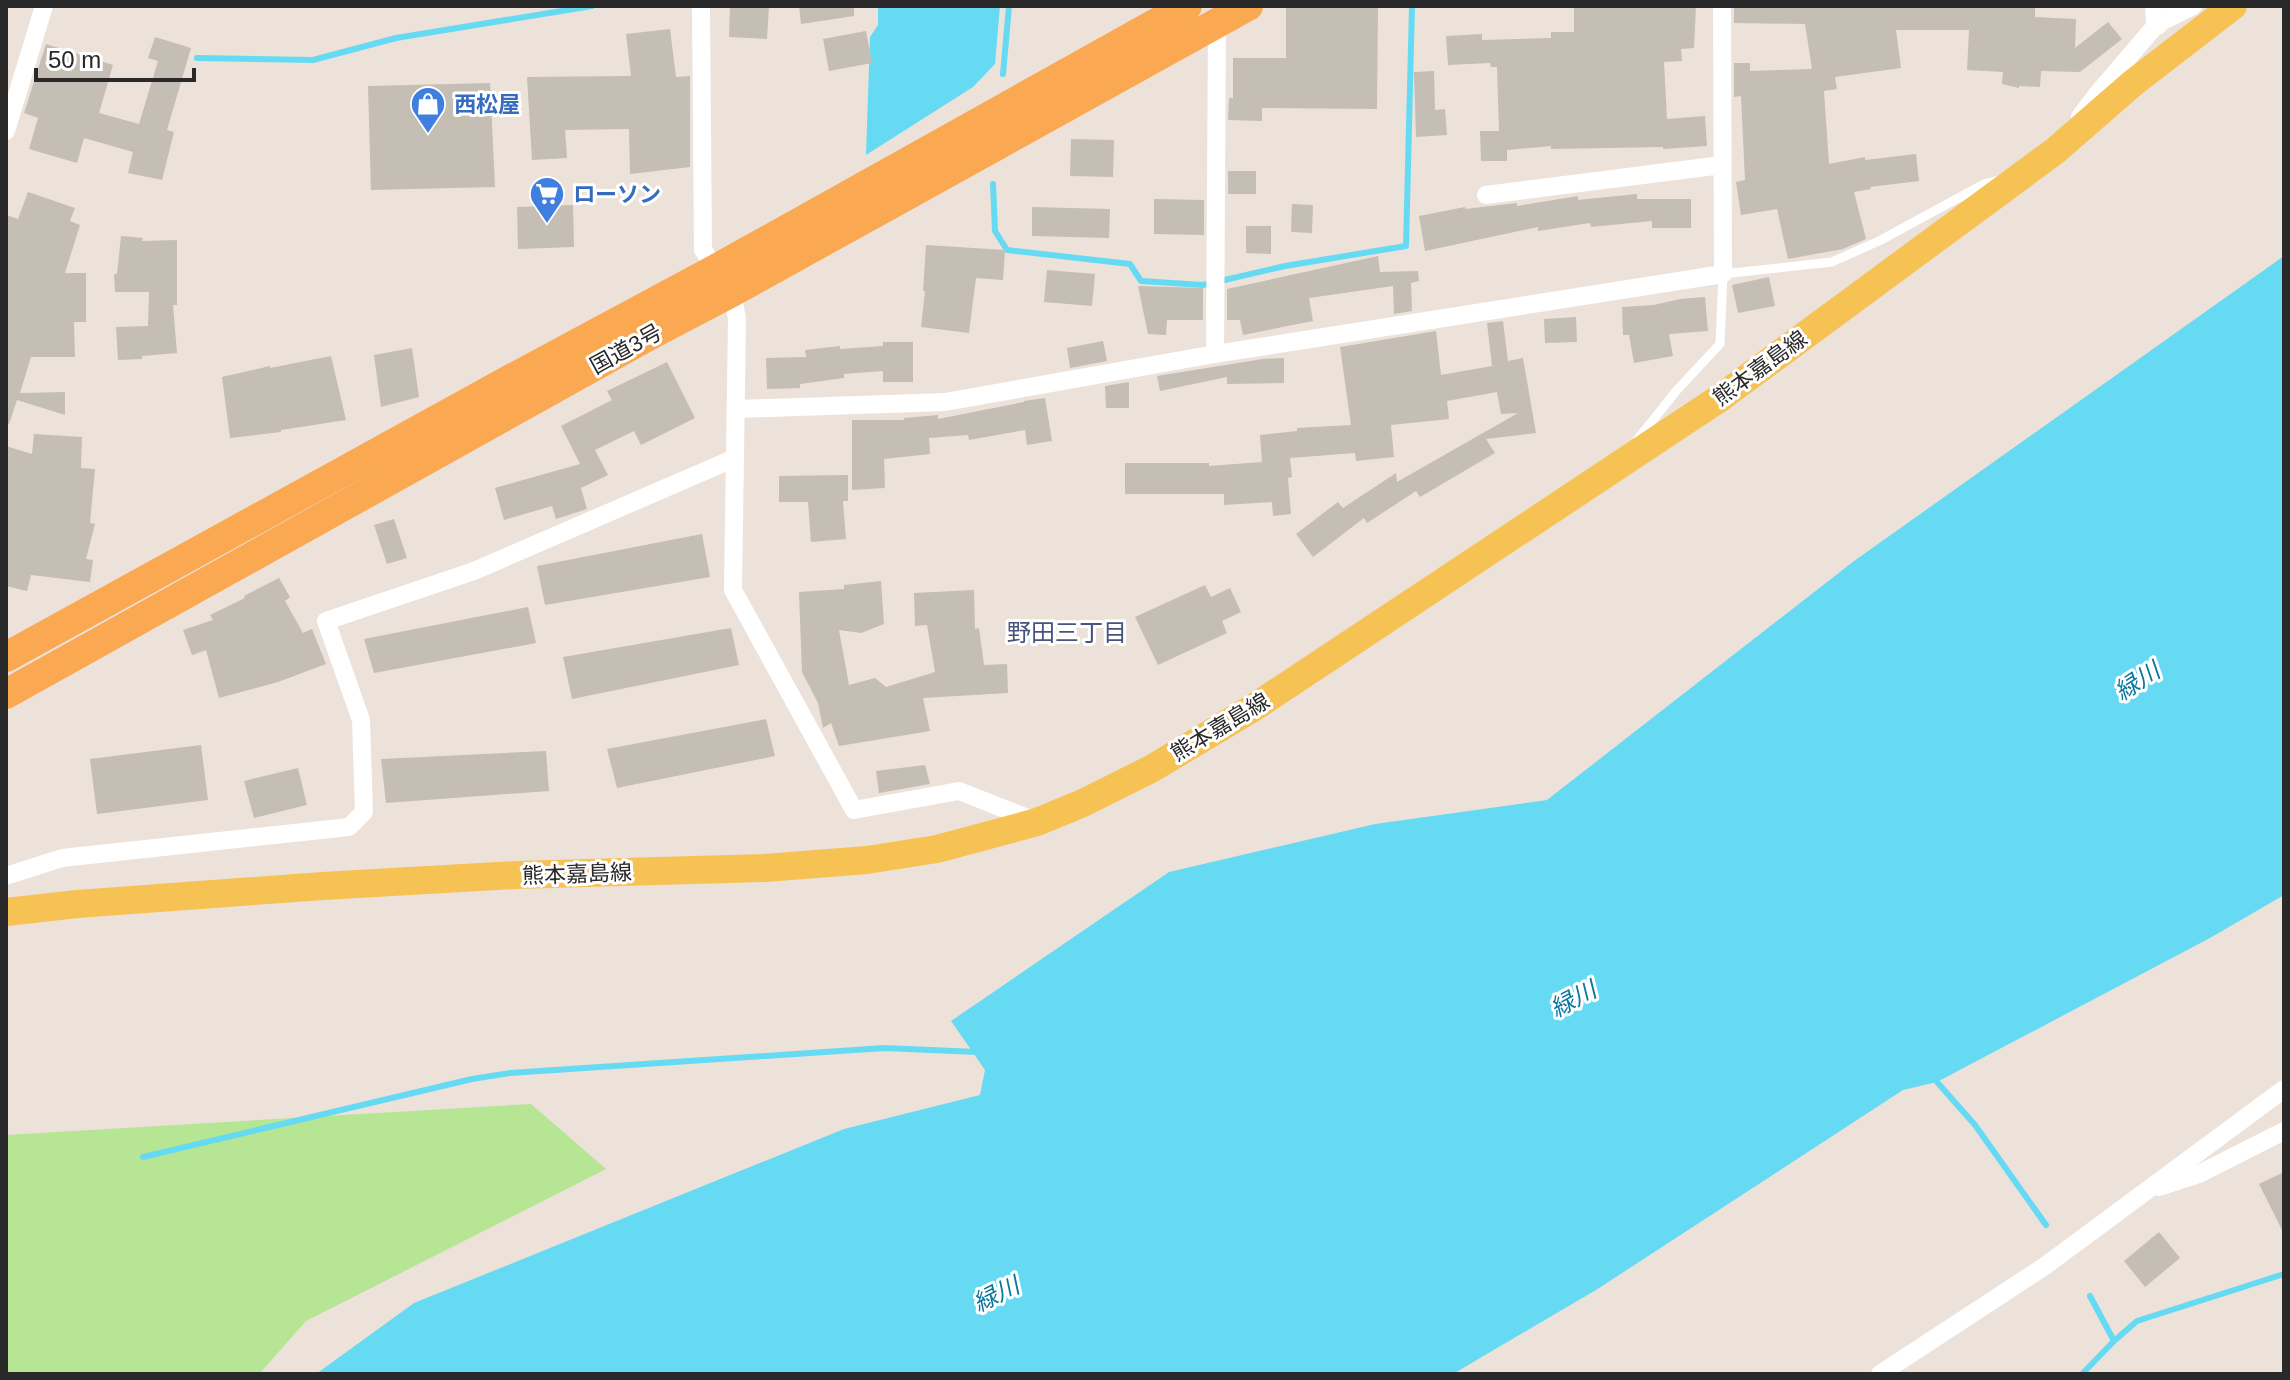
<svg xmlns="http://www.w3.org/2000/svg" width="2290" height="1380" font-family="Helvetica,'Noto Sans JP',sans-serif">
	<rect width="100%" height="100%" fill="#ece2da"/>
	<path fill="#b6e593" d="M531,1104l75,65 -300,152 -47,53h-253v-239z"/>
	<path fill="#67daf3" d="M878,6h122l-5,58 -22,23 -107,68 4,-118 8,-12z
		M2284,256v639l-74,43 -273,144 -34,8 -307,200 -143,84h-1137l98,-71 430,-174 136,-34 5,-25 -34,-49 218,-149 206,-48 172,-24 307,-239z"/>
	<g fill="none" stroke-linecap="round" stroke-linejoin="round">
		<path stroke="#67daf3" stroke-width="6" d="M197,58l116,2 83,-22 196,-32
			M1003,74l6,-68
			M993,184l2,47 12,19 123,14 11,17 62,4 82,-19 121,-20 6,-240
			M1937,1082l38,43 71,100
			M143,1157l329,-78 38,-6 374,-25 93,4
			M2114,1341l23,-20 147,-47
			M2082,1374l32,-33 -24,-45"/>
	</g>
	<path fill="#c4beb5" d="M730,6h39l-2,33 -38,-2z
		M799,6h55v10l-53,8z
		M1574,6h122l-2,42 -13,1 1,12 -18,1 3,57 38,-3 2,30 -44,3v-2l-112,2v-3l-44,4v11h-26l-1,-30h19l-2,-64h-6l-1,-4 -42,2 -2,-29 36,-2v6l69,-2v-6h23z
		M1734,6l301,1v10l41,2 -1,29 33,-26 14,17 -42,33 -39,-1 -1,16 -21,-1v2l-17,-4 1,-12 -36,-2 2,-40h-73l5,38 -66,9 2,12 -13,2 5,73 36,-7v3l51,-6 3,27 -49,6 1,2 -17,3 12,47 -23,10 -55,10 -11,-50 -36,6 -5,-33 9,-2 -4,-84 -7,1v-34h16v8l62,-2 -7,-45 -71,-1z
		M1286,7l92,1 -1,101 -115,-1v13l-34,-1 1,-22h4v-40h53z
		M670,29l6,48 14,-1v91l-60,7 -1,-45 -64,1 2,28 -35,2 -5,-83 104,-1 -5,-42z
		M866,31l6,32 -43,8 -6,-32z
		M155,37l36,11 -24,82 7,2 -12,48 -34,-7 5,-21 -49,-14 -7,25 -48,-14 9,-31 -14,-5 22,-69 67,21 -14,48 40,11 19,-63 -10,-3z
		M1434,71l1,39 10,-1 2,26 -31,2 -2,-65z
		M490,83l5,104 -124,3 -3,-104z
		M1071,139l43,1 -1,37 -43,-1z
		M1228,171h28v23h-28z
		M28,192l47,16 -5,13 10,4 -15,48h21v49h-12l1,35h-44l-11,36 45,-1v23l-48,-15 -8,24 -3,-1v-208l12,4z
		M1637,194v5h54v29h-39v-7l-61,6 -1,-4 -52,8v-4l-113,24 -6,-35 46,-9v2l52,-6v3l61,-10v4z
		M1154,199l50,1v35l-50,-1z
		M1292,204l21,1 -1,28 -21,-1z
		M573,205l1,42 -56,2 -1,-42z
		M1032,207l78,2 -1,29 -77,-2z
		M1246,226h25v28l-25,-1z
		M121,236l22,2 -1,3 35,-1v65h-4l4,48 -35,3v3l-24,1 -2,-33 32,-1 1,-34h-34l-1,-18h3z
		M926,245l79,5 -2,30 -27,-2 -7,55 -48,-6 4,-36h-2z
		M1378,256l2,16 38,-1 1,10 -8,2 1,28 -18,3 -1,-28 -84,12 4,23 -70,14 -3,-15h-13v-31z
		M1047,270l48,4 -3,32 -48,-4z
		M1769,277l6,29 -37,7 -6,-28z
		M1138,286l65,2v32h-36l-1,15 -18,-1z
		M1705,297l3,34 -39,3 4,22 -39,7 -5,-28h-6l-1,-28 32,-2 26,-6z
		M1576,317l1,25 -32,1 -1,-24z
		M1503,321l5,40 15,-3 13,75 -50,6 9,14 -75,44 -4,-6 -49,32 -3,-5 -51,39 -17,-23 42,-32 5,6 53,-35 1,9 121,-69 -17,1 -4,-22 -50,9 2,18 -58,6 3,32 -38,4 -1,-8 -65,5 2,19 -4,1 3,36 -18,2 -1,-14 -48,3v-11h-99v-31h84v3l53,-4 -2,-27 37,-4v-3l54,-3 -11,-78 96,-16 5,44 51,-9 -5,-43z
		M1103,341l4,20 -37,7 -3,-20z
		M883,342h30v40h-30v-11l-39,3v4l-44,6v4l-33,1 -1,-31 40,-1 -1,-7 35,-4v3l43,-3z
		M412,348l7,49 -38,10 -7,-52z
		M331,356l15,64 -65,10v2l-51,6 -8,-61 48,-11v2z
		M1284,358v25l-57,1v-7l-67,14 -3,-15 106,-17z
		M667,362l28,56 -54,27 -7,-14 -39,19 13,25 -27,13 6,21 -31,10 -4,-13 -48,14 -9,-32 85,-24 -19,-38 51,-26 -5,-9z
		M1129,382v26h-23l-1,-22z
		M1045,398l7,43 -25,4 -2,-15 -56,10 -1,-5 -39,3 1,16 -46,5 1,29 -33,2v-70h52v-2l34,-3v4l86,-17v-1z
		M34,434l48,3 -1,31 14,1 -5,54 5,1 -9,35 7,1 -3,22 -59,-7 -4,16 -21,-5v-140l26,8z
		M848,475v26h-5l3,38 -35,3 -3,-40h-29v-26z
		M394,519l13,39 -20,6 -13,-39z
		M702,534l8,43 -165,28 -8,-39z
		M279,578l11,19 -5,4 18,32 9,-4 14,35 -48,18 -59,16 -13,-48 -14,5 -9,-25 30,-10 -3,-5 35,-17 -1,-2z
		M881,581l3,43 -23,9 -22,-3 10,55 26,-7 11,9 49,-15 -8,-47 -12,1 -1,-33 60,-3 1,39 4,-1 5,37 23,-1 1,29 -85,5 7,33 -91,15 -8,-23 -8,5 -5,-25 -16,-31 -3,-80 45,-3v-4z
		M1205,585l6,12 19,-9 11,24 -19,9 5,12 -69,32 -23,-48z
		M528,607l8,36 -162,30 -10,-34z
		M731,628l8,37 -167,34 -9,-42z
		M766,719l9,37 -158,32 -10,-39z
		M201,745l7,55 -111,14 -7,-55z
		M546,751l3,40 -163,12 -5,-44z
		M925,765l5,19 -51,9 -3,-22z
		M298,768l9,37 -53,13 -10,-37z
		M2284,1172v62l-25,-50z
		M2159,1232l21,26 -35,29 -21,-26z"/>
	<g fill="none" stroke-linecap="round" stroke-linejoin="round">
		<path stroke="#fff" stroke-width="9" d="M1637,440l40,-50 43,-46 3,-70 109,-12 49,-22 103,-56 15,-4"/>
		<path stroke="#fff" stroke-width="18" d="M701,6l2,244 29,42 5,27 -4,271 121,220 105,-19 76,30
			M2080,117l18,-24 59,-69 36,-18
			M6,131l38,-125
			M1486,195l236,-30
			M1215,354l2,-329
			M737,409l208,-7 270,-48 508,-80 -1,-268
			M6,876l56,-18 287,-31 15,-15 -3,-92 -35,-99 148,-50 261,-113
			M2159,1187l40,-13 85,-43
			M1880,1374l165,-108 239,-177"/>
		<path stroke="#fff" stroke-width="22" d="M2156,6l1,18"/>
		<path stroke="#f6c254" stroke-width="28" d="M6,912l71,-8 246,-18 193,-11 249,-7 102,-8 70,-11 100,-27 46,-19 68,-34 102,-61 467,-310 335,-247 78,-68 100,-77"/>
		<path stroke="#faa852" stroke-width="30" d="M6,657l507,-279 203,-109 471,-263
			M6,694l644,-359 82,-43 516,-286"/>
	</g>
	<defs>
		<symbol id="shop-pin" viewBox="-11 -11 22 30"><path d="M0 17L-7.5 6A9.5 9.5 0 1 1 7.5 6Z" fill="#3f7fe0" stroke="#fff"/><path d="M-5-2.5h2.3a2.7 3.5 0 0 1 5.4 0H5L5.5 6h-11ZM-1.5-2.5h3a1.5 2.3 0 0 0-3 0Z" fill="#fff"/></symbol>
		<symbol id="supermarket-pin" viewBox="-11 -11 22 30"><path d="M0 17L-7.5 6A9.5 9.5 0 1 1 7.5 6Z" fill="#3f7fe0" stroke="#fff"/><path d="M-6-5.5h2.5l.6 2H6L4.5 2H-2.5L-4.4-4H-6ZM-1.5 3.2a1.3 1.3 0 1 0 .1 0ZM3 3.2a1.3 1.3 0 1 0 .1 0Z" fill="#fff"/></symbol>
	</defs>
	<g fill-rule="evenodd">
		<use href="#shop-pin" x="408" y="84" width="40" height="54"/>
		<use href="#supermarket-pin" x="527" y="174" width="40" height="54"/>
	</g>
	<g text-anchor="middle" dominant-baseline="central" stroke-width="6" stroke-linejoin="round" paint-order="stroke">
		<g font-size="22" font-weight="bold" fill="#366cbe" stroke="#fff" text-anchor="start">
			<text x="454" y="104">西松屋</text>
			<text x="573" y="194">ローソン</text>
		</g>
		<g font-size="22" fill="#292929" stroke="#fff">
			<text transform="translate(626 349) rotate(-29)">国道3号</text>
			<text transform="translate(1760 368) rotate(-36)">熊本嘉島線</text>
			<text transform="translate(1220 727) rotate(-31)">熊本嘉島線</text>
			<text transform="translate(577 874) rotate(-2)">熊本嘉島線</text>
		</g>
		<g font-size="24" fill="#47557b" stroke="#fff">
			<text x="1067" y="632">野田三丁目</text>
		</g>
		<g font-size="24" font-style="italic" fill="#08779e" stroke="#fff">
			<text transform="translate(2137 681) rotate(-33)">緑川</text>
			<text transform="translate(1573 999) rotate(-28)">緑川</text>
			<text transform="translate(996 1294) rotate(-26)">緑川</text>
		</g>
	</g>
	<rect width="2290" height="1380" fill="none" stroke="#292929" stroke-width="16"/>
	<path d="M36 68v12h158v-12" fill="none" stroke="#292929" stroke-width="4"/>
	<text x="48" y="68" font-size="24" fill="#292929" stroke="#ffffff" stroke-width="6" paint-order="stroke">50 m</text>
</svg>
